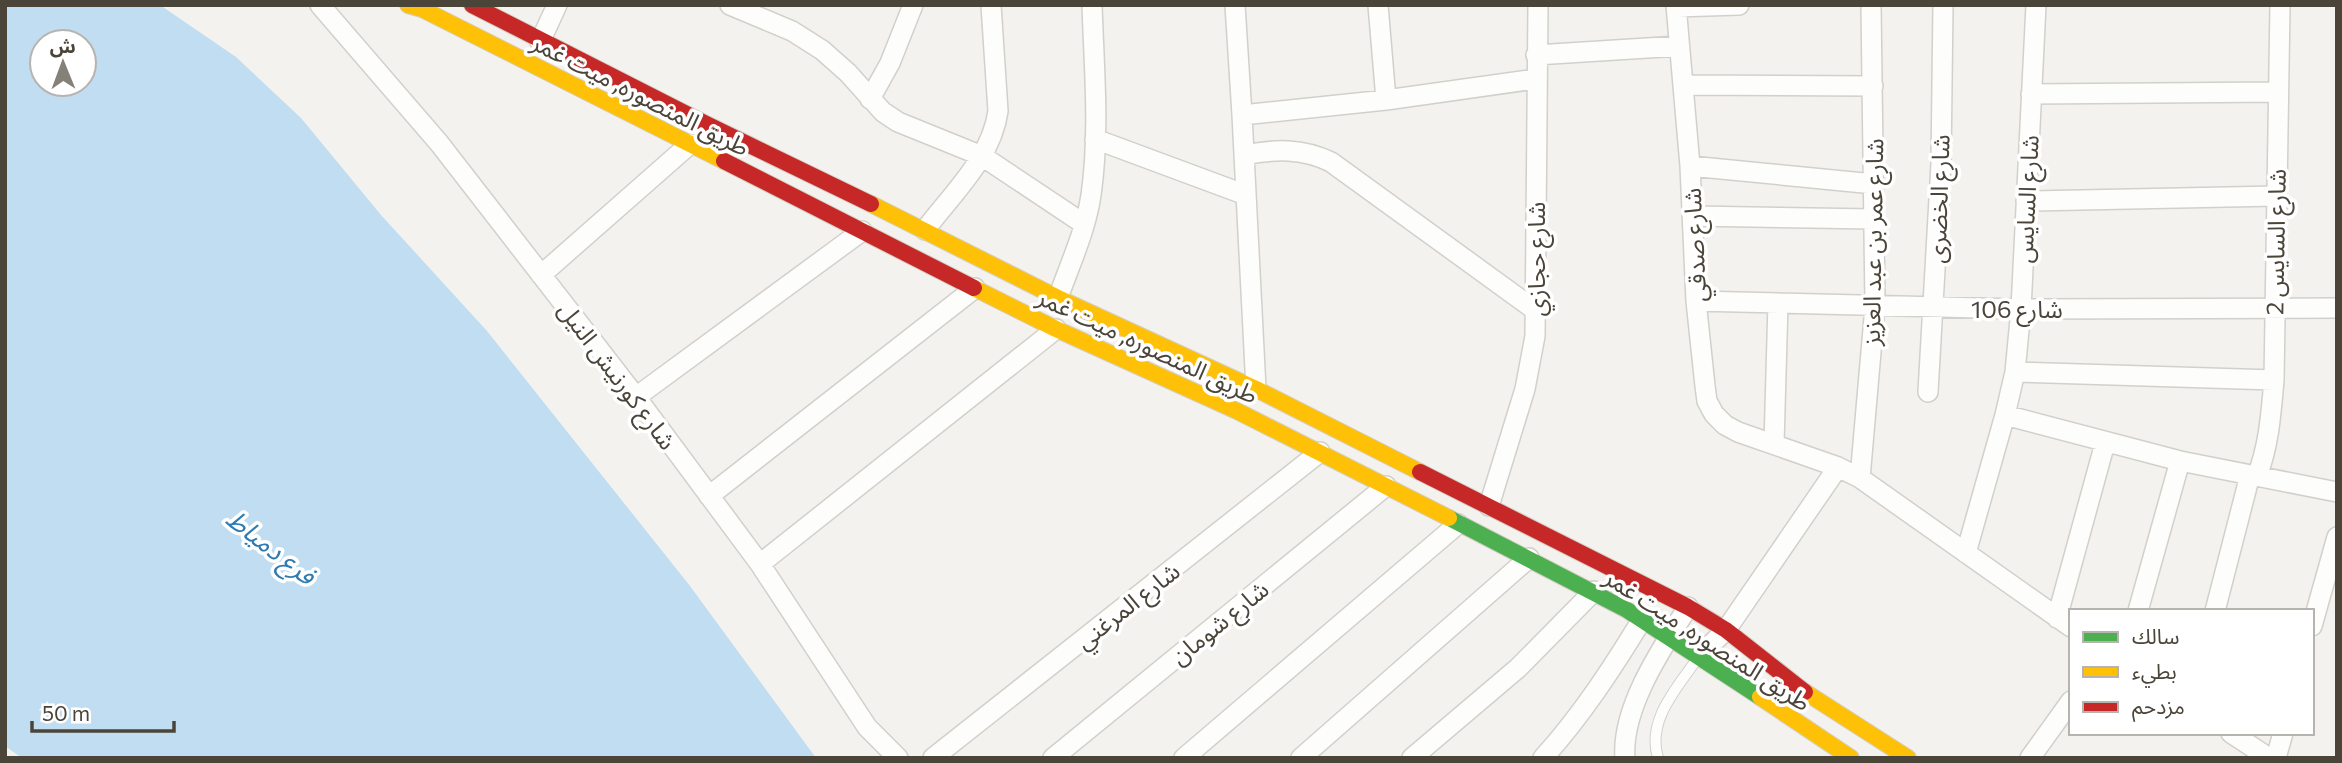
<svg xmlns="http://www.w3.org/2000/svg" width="2342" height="763" font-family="Commissioner,'Noto Sans Arabic',sans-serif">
	<rect width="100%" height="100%" fill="#f4f2ee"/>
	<path fill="#c0ddf1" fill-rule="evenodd" d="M5,5h155l76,52 65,61 80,97 106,116 203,255 126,172h-794l-17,-12zM42,42h42v42h-42z"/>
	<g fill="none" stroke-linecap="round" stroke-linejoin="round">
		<defs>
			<path id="lane" d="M1658,758c-12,-39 21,-72 41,-102"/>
			<path id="street" d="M320,5l119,138 197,254 124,167 107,163 31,31
				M730,5l62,26 30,19 26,23 35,39 15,10 84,34 102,68
				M1235,5l7,110 14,274
				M1378,5l8,95
				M1676,5l14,161 6,135 9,85 2,15 7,13 11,11 13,7 100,35 22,11 211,149
				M1676,7l63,-2
				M540,42l17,-37
				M1536,55l143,-9
				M1684,85l189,1
				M2031,94l246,-2
				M870,99l20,-36 23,-58
				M1242,115l144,-15 149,-21
				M1095,139l151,56
				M1244,155c31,-6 58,-7 87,7l204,148
				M1690,166l184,18
				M2026,201l250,-5
				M1693,216l181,3
				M925,230c28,-37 67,-73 73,-119l-7,-106
				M541,275l149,-131
				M1058,298c12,-34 28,-68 33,-103 9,-63 3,-127 1,-190
				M1696,301l325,8 316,-1
				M2015,372l259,8
				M1928,392l13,-228 2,-159
				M636,397l226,-166
				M2005,415l175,46 157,31
				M1774,444l4,-141
				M2257,476c12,-31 14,-62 17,-96l6,-375
				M1860,478l15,-172 -4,-301
				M709,496l266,-208
				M1489,506l36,-117 10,-53 3,-331
				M1966,553l39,-138 10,-43 6,-63 15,-304
				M760,564l296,-235
				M2138,611l42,-150
				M2215,611l35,-136
				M2057,618l48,-175
				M2312,626l25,-89
				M1699,656l27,-26 112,-163
				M2231,733l38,25
				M933,758l387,-306
				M1053,758l333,-272
				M1184,758l274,-234
				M1301,758l228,-200
				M1412,758l106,-90 76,-77
				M1543,758c39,-43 70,-91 100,-140
				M1625,758c-4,-50 37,-110 63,-151
				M2030,758l41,-57
				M2276,758l7,-25"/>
			<path id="fast" d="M1449,518l178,92 133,87"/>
			<path id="slow" d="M408,5l14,4 302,152
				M871,204l187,94 198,91 164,83
				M974,288l82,41 181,82 212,107
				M1805,692l103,66
				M1760,697l91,61"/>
			<path id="jam" d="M472,5l234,119 165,80
				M724,161l250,127
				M1420,472l268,135 38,23 79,62"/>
		</defs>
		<use href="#lane" stroke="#d2d0cb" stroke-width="12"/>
		<use href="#street" stroke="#d2d0cb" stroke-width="22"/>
		<use href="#fast" stroke="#d3cfc5" stroke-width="18"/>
		<use href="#slow" stroke="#d3cfc5" stroke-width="18"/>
		<use href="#jam" stroke="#d3cfc5" stroke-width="18"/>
		<use href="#lane" stroke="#fdfdfc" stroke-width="10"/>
		<use href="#street" stroke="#fdfdfc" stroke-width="19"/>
		<use href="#fast" stroke="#4caf50" stroke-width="16"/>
		<use href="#slow" stroke="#ffc107" stroke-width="16"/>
		<use href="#jam" stroke="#c62828" stroke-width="16"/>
	</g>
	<g text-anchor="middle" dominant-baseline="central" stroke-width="7" stroke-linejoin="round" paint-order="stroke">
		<g font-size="24" fill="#4b4439" stroke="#fff">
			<text transform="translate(641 94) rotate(27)">طريق المنصوره, ميت غمر</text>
			<text transform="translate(1938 199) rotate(-88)">شارع الخضرى</text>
			<text transform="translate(2026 199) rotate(-87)">شارع السايس</text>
			<text transform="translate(1872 242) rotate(-89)">شارع عمر بن عبد العزيز</text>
			<text transform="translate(2275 242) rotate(-89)">شارع السايس 2</text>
			<text transform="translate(1694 245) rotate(-93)">شارع صدقي</text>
			<text transform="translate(1535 259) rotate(-90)">شارع حجازي</text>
			<text x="2017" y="308">شارع 106</text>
			<text transform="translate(1148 345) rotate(25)">طريق المنصوره, ميت غمر</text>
			<text transform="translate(618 375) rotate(53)">شارع كورنيش النيل</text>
			<text transform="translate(1127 605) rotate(-38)">شارع المرغني</text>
			<text transform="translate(1219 622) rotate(-39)">شارع شومان</text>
			<text transform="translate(1708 639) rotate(33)">طريق المنصوره, ميت غمر</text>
		</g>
		<g font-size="26" font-style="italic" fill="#2e7ab2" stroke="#fff">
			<text transform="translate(272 546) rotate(38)">فرع دمياط</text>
		</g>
	</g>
	<rect width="2342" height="763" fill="none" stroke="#4b4439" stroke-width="14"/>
	<rect x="2069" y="609" width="245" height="126" fill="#ffffff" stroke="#b7b4b0" stroke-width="2"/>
	<rect x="2083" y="632" width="35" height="10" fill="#4caf50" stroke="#b7b4b0" stroke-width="2"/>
	<text x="2132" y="644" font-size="21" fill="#4b4439">سالك</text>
	<rect x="2083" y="667" width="35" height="10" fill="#ffc107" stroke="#b7b4b0" stroke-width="2"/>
	<text x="2132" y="679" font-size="21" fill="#4b4439">بطيء</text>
	<rect x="2083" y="702" width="35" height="10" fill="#c62828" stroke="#b7b4b0" stroke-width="2"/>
	<text x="2132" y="714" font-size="21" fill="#4b4439">مزدحم</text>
	<g transform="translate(63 63) rotate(359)"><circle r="33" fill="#ffffff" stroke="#b7b4b0" stroke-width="2"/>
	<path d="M0-5L12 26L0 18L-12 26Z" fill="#868178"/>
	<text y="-10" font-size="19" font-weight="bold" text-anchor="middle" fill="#4b4439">ش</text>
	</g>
	<path d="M32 721v10h142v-10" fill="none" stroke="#4b4439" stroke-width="3.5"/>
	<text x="42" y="721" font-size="21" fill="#4b4439" stroke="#ffffff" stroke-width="5" paint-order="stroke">50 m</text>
</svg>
